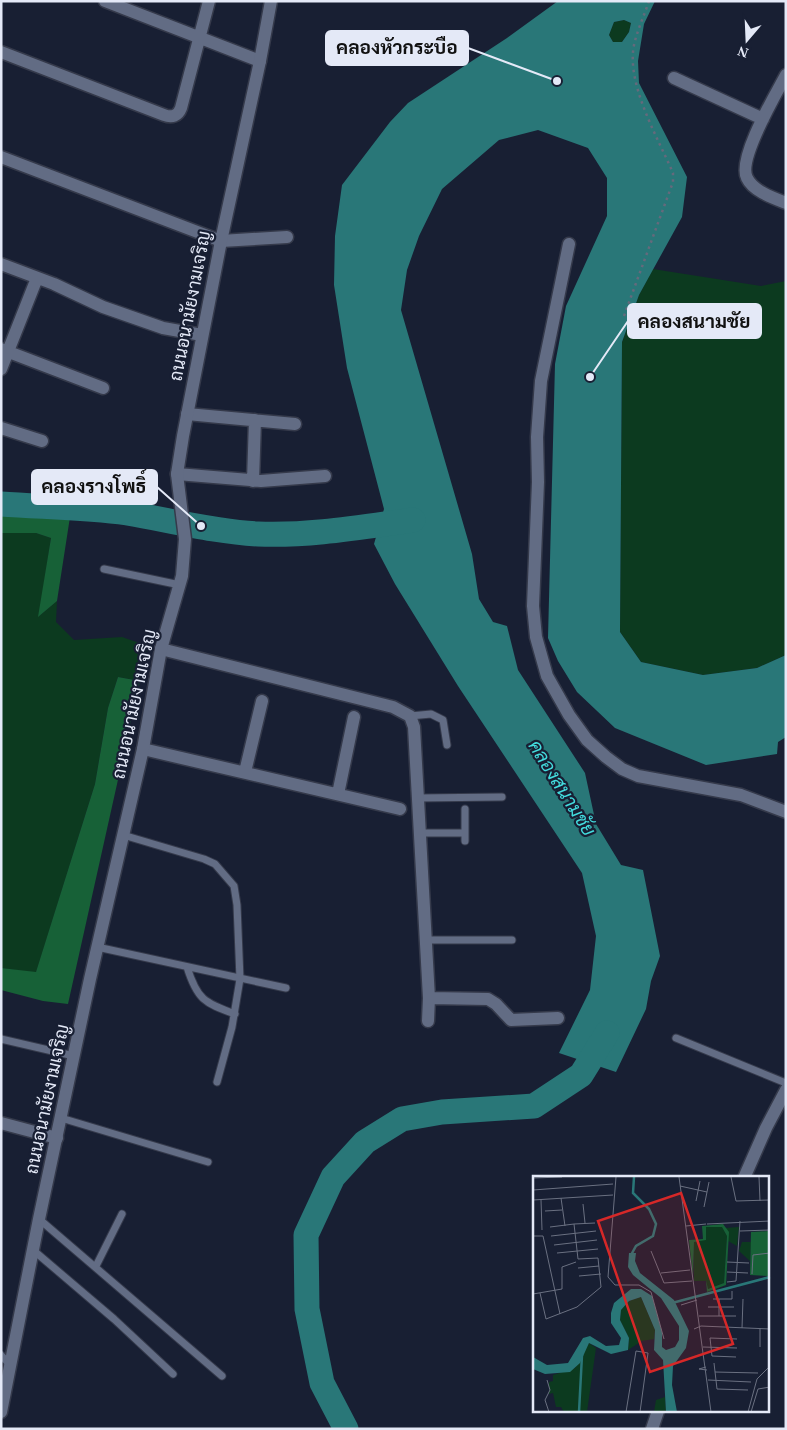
<svg xmlns="http://www.w3.org/2000/svg" width="787" height="1430" font-family="'Times New Roman',Sarabun,serif">
	<rect width="100%" height="100%" fill="#181f33"/>
	<path fill="#0c3a1f" d="M624,20l7,3 -2,9 -7,10h-9l-4,-7 5,-13z
		M653,269l108,17 25,-5v374l-29,13 -54,7 -62,-13 -21,-30 2,-290 17,-47z
		M1,533h35l15,5 -12,78 18,-15 -1,21 18,18 48,-3 26,9 -8,35 -22,-4 -10,31 -13,76 -59,189 -35,-5z"/>
	<path fill="#176137" d="M1,511l52,1 17,5 -13,84 -19,16 13,-79 -15,-5h-35z
		M118,677l22,4 -72,323 -25,-3 -42,-11v-22l35,4 59,-188 13,-76z"/>
	<path fill="#297778" fill-rule="evenodd" d="M558,1h97l-11,23 -6,37 1,22 48,94 -5,40 -43,78 -17,47 -2,290 21,30 62,13 54,-7 29,-13v82l-8,5 -1,12 -71,11 -91,-37 -38,-36 -19,-31 -10,-23 7,-274 11,-58 41,-90v-38l-19,-30 -50,-18 -39,10 -57,49 -23,47 -12,34 -6,40 71,244 7,45 14,23 14,4 11,44 67,103 11,51 25,41 22,5 17,86 -9,25 -5,28 -30,63 -57,-19 31,-63 6,-54 -14,-63 -124,-187 -63,-102 -21,-40 10,-35 -37,-141 -13,-83 1,-49 7,-51 48,-63 18,-19 99,-65zM624,20l7,3 -2,9 -7,10h-9l-4,-7 5,-13z"/>
	<g fill="none" stroke-linecap="round" stroke-linejoin="round">
		<path stroke="#297778" stroke-width="25" d="M1,504c42,3 84,3 126,9 42,7 89,19 131,21 53,2 103,-7 155,-14
			M346,1429l-24,-46 -15,-74 -1,-74 27,-58 32,-35 37,-23 40,-7 92,-6 47,-31 26,-42"/>
		<defs>
			<path id="lane" d="M104,569l76,16
				M410,716l21,-2 12,6 4,25
				M418,798l84,-1
				M465,809v32
				M419,833h46
				M123,835l81,24 11,5 19,22 3,19 3,74 -8,48 -15,55
				M425,940h87
				M97,947l189,41
				M187,967c10,32 17,36 48,47
				M676,1038l110,45
				M1,1039l73,17
				M61,1118l147,44
				M39,1219l183,157
				M33,1250l81,69 59,55
				M96,1266l26,-52
				M1,1355l9,10"/>
			<path id="street" d="M105,1l155,60
				M1,52l163,63c8,3 14,1 17,-7l28,-107
				M786,75c-10,19 -49,84 -39,103 6,13 26,20 39,25
				M674,78l89,41
				M1,157l220,84 66,-4
				M569,244l-28,137 -4,56 1,45 -5,124 3,31 11,39 22,39 18,25 19,17 16,12 16,7 103,19 45,17
				M1,264l53,20 49,23 60,21 39,7
				M1,349l102,39
				M1,369l36,-91
				M187,414l108,10
				M1,428l41,13
				M177,474l84,7 64,-5
				M253,481l2,-61
				M161,649l232,58 17,9 4,11 15,271 -1,23
				M143,749l257,60
				M245,772l17,-71
				M338,794l16,-77
				M429,998l59,1 8,5 15,16 47,-2
				M1,1123l56,15
				M744,1178l22,-50 20,-38
				M652,1429l6,-18"/>
			<path id="secondary" d="M1,1412l38,-193 51,-240 53,-230 18,-100 21,-73 3,-37 -8,-65 6,-38 38,-195 39,-180 11,-60"/>
		</defs>
		<use href="#lane" stroke="#353a4b" stroke-width="9"/>
		<use href="#street" stroke="#353a4b" stroke-width="15"/>
		<use href="#secondary" stroke="#353a4b" stroke-width="15"/>
		<path stroke="#646a7c" stroke-width="2.5" stroke-dasharray="2.5 4" stroke-linecap="butt" d="M624,316l49,-134v-9c-15,-35 -47,-89 -39,-128 3,-14 10,-29 15,-44"/>
		<use href="#lane" stroke="#626c84" stroke-width="7"/>
		<use href="#street" stroke="#626c84" stroke-width="12"/>
		<use href="#secondary" stroke="#626c84" stroke-width="12"/>
	</g>
	<g text-anchor="middle" dominant-baseline="central" stroke-width="4.5" stroke-linejoin="round" paint-order="stroke">
		<g font-size="18" fill="#e4e9f7" stroke="#181f33">
			<text transform="translate(190 306) rotate(-79)">ถนนอนามัยงามเจริญ</text>
			<text transform="translate(134 704) rotate(-78)">ถนนอนามัยงามเจริญ</text>
			<text transform="translate(47 1099) rotate(-78)">ถนนอนามัยงามเจริญ</text>
		</g>
		<g font-size="19" font-style="italic" fill="#43dbdd" stroke="#181f33">
			<text transform="translate(562 788) rotate(58)">คลองสนามชัย</text>
		</g>
	</g>
	<g transform="translate(533 1176)">
		<rect width="236" height="236" fill="#181f33"/>
		<path d="M189,50l5,10 -3,47 -16,6 -2,-8h-12v-39l12,-5v-10zM206,51l-2,19 -9,-5 -3,-13zM209,66h9l-1,19 -11,-10zM108,121l14,33 -1,9 -12,2 -14,9 1,-12 -9,-18 1,-10 8,-9zM56,167l7,5 -9,64h-23l-3,-5h-5l-3,-14 -4,1v-12l4,-1v-6l22,-7zM132,221l1,15h-12l2,-12z" fill="#0c3a1f"/>
		<path d="M190,48l6,8 -3,53 -19,7 -1,-12 2,9 16,-6 3,-47 -5,-9h-16v13l-12,2 -1,35 -4,-37 14,-1 -1,-13zM236,55v45l-19,-1 1,-43z" fill="#176137"/>
		<path d="M96,77h7l-1,8 5,12 34,27 15,31 -3,17 -13,18 -1,19 5,27h-11l-3,-52 -9,-10 1,-20 -14,-33 -12,4 -8,9 -1,10 9,18 -1,12 -17,4 -22,-11 -9,20 -10,9 -25,2 -12,-5v-12l14,8 21,-2 15,-25 7,-2 16,10 13,-1 2,-7 -10,-15v-10l3,-10 17,-14h10l11,7 10,36v15l4,3 9,-3 4,-7v-14l-18,-28 -28,-23 -5,-8z" fill="#297778"/>
		<path fill="none" stroke="#297778" stroke-width="2.5" d="M98,79l5,-9 17,-10 3,-12 -7,-15 -16,-16 1,-16M139,127l98,-26M46,236l3,-57"/>
		<path fill="none" stroke="#6a7081" stroke-width="1" d="M83,1l-8,100 7,8h24l12,7 13,47M146,1l32,235M198,1l5,24 34,-1M226,1l1,24M0,2l29,-1M147,10l27,6M0,14l80,-6M28,22l4,28M0,24l80,-5M8,24l1,30M163,25l4,-20M50,28l2,19M171,31l5,-25M12,35l17,-1M41,48l21,-1M174,48l63,-3M153,50l20,-2M207,55l30,-1M0,60h10l17,78M18,60l45,-5M21,69l43,-5M118,75l13,32 28,-2M24,77l41,-4M194,86l22,1M45,92l21,-2M194,96l21,1M128,97l29,-3M219,98l1,-19 17,-2M46,100l22,-2M194,106l9,-1 4,-60M7,117l6,26 31,-12 24,-20 -3,-29 -20,1 -4,-35 -24,3M0,118l29,-5v-22l14,-5M180,123h19v-8M148,129l16,-5M175,131h26M166,140h37M186,140v-17M209,152l1,-29M227,152v19M161,153l7,-3 69,3M170,171l34,1M203,181l-24,-1 -2,-18 27,1M181,187l3,26 31,1M173,191l-7,2 8,1M182,196l43,1M14,204l3,10 -5,10 4,12M175,204l43,2M93,236l10,-61 12,2 -8,59M215,236l9,-33 13,-13M218,236l7,-23 12,-2"/>
		<path fill="#d62828" fill-opacity="0.15" stroke="#d62828" stroke-width="2.5" d="M148,17l52,151 -83,28 -52,-151z"/>
		<rect width="236" height="236" fill="none" stroke="#e4e9f7" stroke-width="2.5"/>
	</g>
	<path fill="none" stroke="#e4e9f7" stroke-width="2" d="M557 81L468 48M590 377L628 321M201 526L157 487"/>
	<g fill="#e4e9f7" stroke="#181f33" stroke-width="2">
		<circle cx="557" cy="81" r="5"/>
		<circle cx="590" cy="377" r="5"/>
		<circle cx="201" cy="526" r="5"/>
	</g>
	<g fill="#e4e9f7" stroke="#e4e9f7" stroke-width="2">
		<rect x="326" y="31" width="142" height="34" rx="5"/>
		<rect x="628" y="304" width="133" height="34" rx="5"/>
		<rect x="32" y="470" width="125" height="34" rx="5"/>
	</g>
	<g font-size="19" text-anchor="middle" font-weight="bold" fill="#111">
		<text x="397" y="54">คลองหัวกระบือ</text>
		<text x="694" y="328">คลองสนามชัย</text>
		<text x="94" y="493">คลองรางโพธิ์</text>
	</g>
	<rect width="787" height="1430" fill="none" stroke="#e4e9f7" stroke-width="5"/>
	<g transform="translate(747 40) rotate(199)" stroke="#181f33" stroke-width="4" paint-order="stroke">
	<path d="M0-4L9 19L0 12L-9 19Z" fill="#e4e9f7"/>
	<text y="-8" font-size="14" font-weight="bold" text-anchor="middle" fill="#e4e9f7">N</text>
	</g>
</svg>
